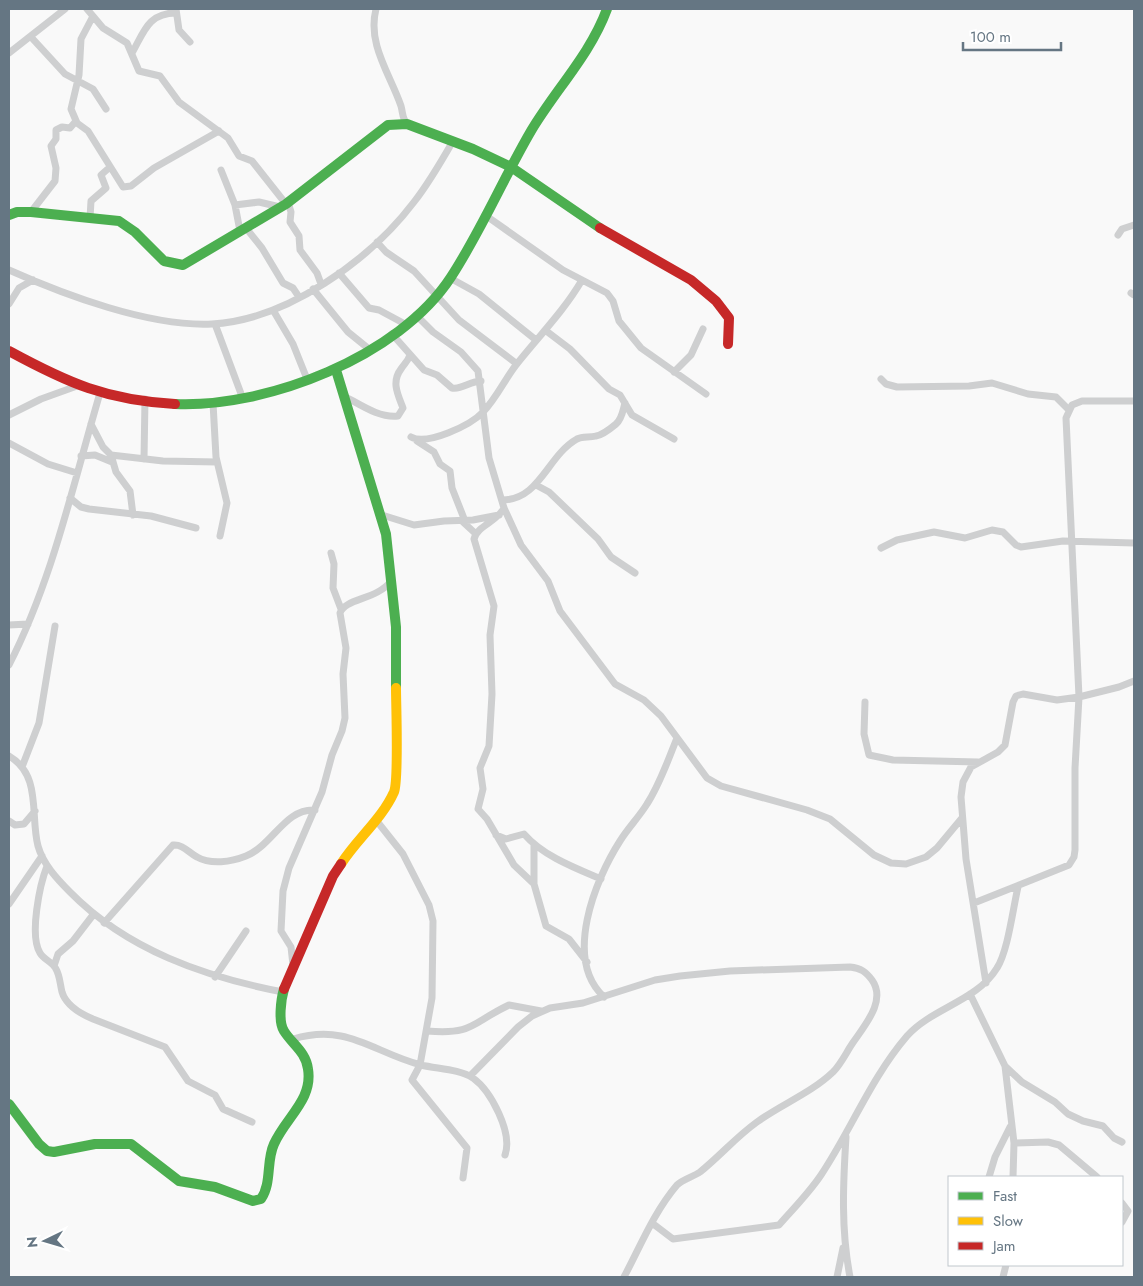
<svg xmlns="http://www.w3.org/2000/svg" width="1143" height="1286" font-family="Jost,sans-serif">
	<rect width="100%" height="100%" fill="#f9f9f9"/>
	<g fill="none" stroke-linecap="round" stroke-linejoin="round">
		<path stroke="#cecfd0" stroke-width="7" d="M87,9l16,19 24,15 12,28 21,5 19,26 49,36 11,18 13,5 34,43
			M176,9l3,21 11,12
			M376,9c-9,35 14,65 25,97 2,7 1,12 6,18
			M92,18l-11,21 -2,36 -8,34 6,14 11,8 35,56 8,-1 23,-18 65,-37
			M31,37l34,37 28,15 13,20
			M9,53l56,-44
			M132,53c12,-21 16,-40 44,-40
			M221,170l14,35 5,26
			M288,202l3,10 -1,10 9,14 1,14 17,23 4,11
			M235,205l24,-3 21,5
			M31,212l24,-31 1,-13 -5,-22 5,-7v-9l6,-3 8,1 6,-7
			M485,215l78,55 44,23 6,8 6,20 22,27 65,46
			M90,218l1,-17 15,-13 -5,-13 9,-8
			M246,228l16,20 21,35 10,5 6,9
			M1118,235l4,-6 12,-4
			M377,242l9,10 28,19 45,49 58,44
			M9,270c56,25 141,57 203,54 75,-4 158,-64 202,-122 15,-19 27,-40 39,-61
			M339,273l30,35 10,2 26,14
			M450,278l29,16 57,46
			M313,289l35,43 21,17
			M1131,293l3,2
			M9,304l10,-16 14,-8
			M273,310l20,34 14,35
			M416,315l17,17 28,20 17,19 11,87 15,50 17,37 27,36 12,30 55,73 29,16 17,16 46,62 14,8 86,24 23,9 44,36 17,8 15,1 20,-7 11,-9 25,-30
			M215,324l28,75
			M545,330l25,19 39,40 11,6 12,20 42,24
			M392,334l32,36 13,5 15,13c10,2 18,-7 29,-7
			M674,372l17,-17 12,-26
			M881,379l5,5 11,3 72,-1 23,-3 36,11 28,3 12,12
			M344,396c17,9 35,22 54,20l5,-8c-5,-13 -12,-26 -2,-39 4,-6 7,-8 9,-14
			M213,403l3,54 11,46 -7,33
			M9,415l32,-16 36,-13
			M91,424l12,23 8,8 5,17 14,19 3,24
			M411,437c16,9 60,-12 72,-25 13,-13 22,-33 33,-47 22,-28 48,-54 66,-85
			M417,441l17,11 6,12 10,7 2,17 13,33
			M9,443l39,21 29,9
			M111,455l52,6 54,1
			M81,456l14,-1 17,7
			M144,459l1,-60
			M536,485l13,7 49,47 13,18 24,16
			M70,498l11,9 8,2 62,7 45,12
			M502,500c38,0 45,-44 75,-61 6,-3 12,-1 19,-3 7,-1 14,-7 20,-12 6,-5 7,-14 9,-21
			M504,508c-7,14 -26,17 -30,31l20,67 -4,29 2,59 -3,52 -9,22 3,21 -5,20 9,10 27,46 20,19
			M382,515l32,10 30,-4 29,-1 26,-5
			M463,522l13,12
			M881,548l16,-8 37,-8 31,6 27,-8 11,2 13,13 5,2 42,-6 71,2
			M331,553l3,11 -1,24 8,21
			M9,625l19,-1
			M9,665c44,-86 64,-181 91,-272
			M865,702l-1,32 5,21 24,5 85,2
			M9,756c33,19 21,60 29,90 5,18 19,33 32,46 57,58 135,85 213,100
			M22,767l17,-44 16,-97
			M376,820l27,34 26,51 4,16 -1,77 -12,67 -8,15 55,68 -4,30
			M9,821l6,4 9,-1 11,-13
			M496,835l10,4 18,-5c19,22 51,34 77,45
			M534,845v39l12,42 23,13 18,23
			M47,866c-7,18 -18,69 -7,87 4,7 13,9 16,16 4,7 4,15 6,23 4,13 19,22 31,27l72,28 23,34 27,14 8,14 29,13
			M974,903l95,-38 5,-8 1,-7v-82l4,-71 40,-10 15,-6
			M9,904l33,-48
			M104,923l69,-78c10,-1 16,8 24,12 14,8 34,5 49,-1 27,-11 39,-48 69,-46
			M293,965l-2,-18 -10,-16 2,-40 6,-23 33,-76 10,-37 10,-24 3,-13 -2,-44 3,-26 -6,-35c5,-15 37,-13 51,-32
			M54,966l4,-12 15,-13 20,-26
			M215,977l31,-46
			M986,983l-20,-124 -5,-62 2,-15 8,-15 27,-15 7,-7 8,-43 3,-6 7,-2 34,6 22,-3 -13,-279 6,-13 10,-4h52
			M970,994l35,72 9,77 -1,34
			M604,997c-41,-38 -9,-117 16,-156 8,-13 19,-24 27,-37 13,-20 21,-44 30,-66
			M427,1031c47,4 44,-8 82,-26l32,6
			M293,1039c55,-16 79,13 128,26 16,4 38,4 52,13 18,13 40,55 32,77
			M1005,1066l17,16 33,20 13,12 15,7 20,5 11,12 8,4
			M470,1076l48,-49 14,-11 18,-8 33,-5 72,-23 25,-4 50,-5 120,-4c11,1 16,5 22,13 15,21 -8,46 -20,64 -6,9 -11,20 -19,28 -22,21 -51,32 -76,50 -21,15 -37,34 -57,50 -7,5 -17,7 -23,13 -23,27 -37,62 -53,92
			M846,1137c-3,48 -5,93 4,140
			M1014,1143l34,-1 11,3 38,32
			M989,1177l6,-20 15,-30
			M1122,1203l6,8 -6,11
			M652,1223l21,16 106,-14c14,-16 30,-32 42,-50 30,-45 50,-97 86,-139 25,-28 70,-35 90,-68 11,-17 16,-60 21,-81
			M837,1277l6,-29
			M1003,1277l3,-12"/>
		<path stroke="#4caf50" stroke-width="10" d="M9,215l8,-3h14l88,9 16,11 29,29 19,4 103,-61 102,-79 19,-1 66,25 38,18 89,61
			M336,370l50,164 10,93v61
			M175,404c91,4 224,-47 276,-127 30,-46 52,-98 80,-146 25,-42 59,-76 76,-122
			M9,1104l30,40 8,7 7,1 41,-8h36l48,37 36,6 38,14 8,-2c11,-16 5,-38 13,-55 12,-27 39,-44 34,-75 -2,-17 -16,-25 -24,-38 -6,-9 -3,-32 0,-42"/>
		<path stroke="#ffc107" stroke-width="10" d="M341,864c16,-25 41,-45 53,-72 5,-12 2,-86 2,-104"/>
		<path stroke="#c62828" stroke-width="10" d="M600,228l91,52 25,21 13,17 -1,26
			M9,351c59,32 97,49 166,53
			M284,989l49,-113 8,-12"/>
	</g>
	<rect width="1143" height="1286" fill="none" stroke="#657683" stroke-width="20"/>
	<rect x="948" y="1176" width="175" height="90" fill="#ffffff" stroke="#c1c8cd"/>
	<rect x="958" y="1192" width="25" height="8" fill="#4caf50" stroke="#c1c8cd"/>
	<text x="993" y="1201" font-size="15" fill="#657683">Fast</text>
	<rect x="958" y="1217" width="25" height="8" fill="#ffc107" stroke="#c1c8cd"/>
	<text x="993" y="1226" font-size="15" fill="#657683">Slow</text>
	<rect x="958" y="1242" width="25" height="8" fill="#c62828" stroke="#c1c8cd"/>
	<text x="993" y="1251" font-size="15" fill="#657683">Jam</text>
	<g transform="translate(45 1241) rotate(265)" stroke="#ffffff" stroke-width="4" paint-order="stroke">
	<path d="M0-4L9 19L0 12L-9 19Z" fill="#657683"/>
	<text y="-8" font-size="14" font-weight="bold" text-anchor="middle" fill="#657683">N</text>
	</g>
	<path d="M963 42v8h98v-8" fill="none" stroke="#657683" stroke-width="2.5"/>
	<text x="970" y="42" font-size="15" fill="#657683" stroke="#ffffff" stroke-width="4" paint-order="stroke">100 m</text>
</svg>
